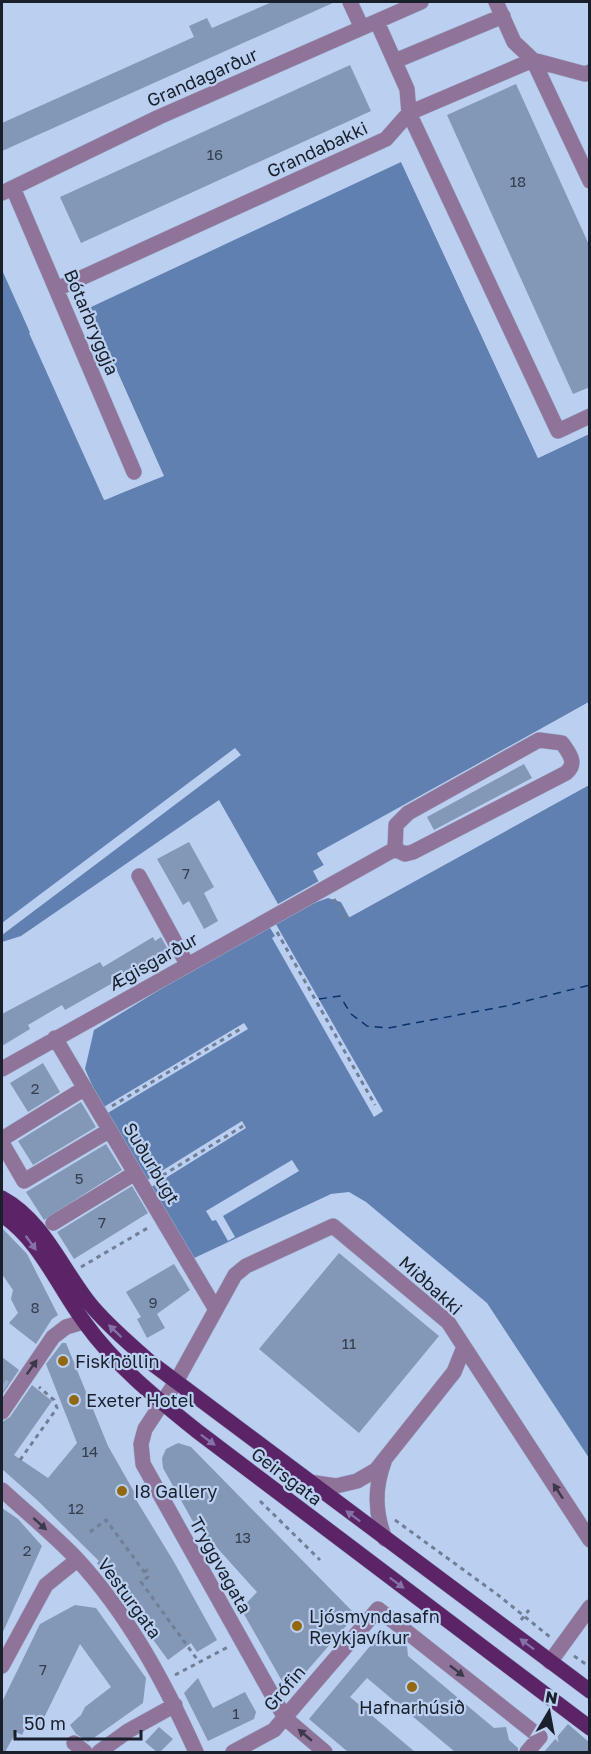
<svg xmlns="http://www.w3.org/2000/svg" width="591" height="1754" font-family="'Golos Text',sans-serif">
	<rect width="100%" height="100%" fill="#bbcff0"/>
	<path fill="#6180b2" d="M401,162l137,296 51,-24v268l-272,151 7,12 -10,6 5,10 -41,23 -59,-104 -198,136 -19,6v-672l103,230 58,-25 -74,-167z
		M589,785v673l-102,-155 -121,-101 -17,-10 -18,2 -141,66 -88,-152 -17,-39 9,-39 189,-116 45,-16 13,4 9,15z"/>
	<path fill="#bbcff0" d="M400,159l4,2 135,293 50,-23v3l-51,24z
		M89,308l75,168 -60,24 -75,-167 2,-1 75,164 54,-22 -74,-165z
		M589,702l1,4 -269,149 6,11 -9,6 4,8 -2,4 -7,-13 11,-6 -7,-11z
		M235,748l6,7 -239,180v-12z
		M590,782l-1,3 -240,132 -8,-15 -14,-6 16,3 8,14z
		M273,919l110,192 -9,6 -102,-179 3,-2 -8,-13z
		M244,1023l4,6 -142,85 -4,-6z
		M242,1121l4,7 -98,61 -4,-7z
		M292,1160l7,11 -76,45 12,21 -7,4 -12,-21 -4,1 -6,-10z"/>
	<g fill="none" stroke-linecap="round" stroke-linejoin="round">
		<path stroke="#09316d" stroke-width="1.5" stroke-dasharray="8 6" stroke-linecap="butt" d="M319,999l21,-3 11,18 16,12 21,2 118,-22 84,-21"/>
	</g>
	<path fill="#8397b6" d="M272,2h63l-333,149v-28l192,-86 -5,-11 18,-8 5,10z
		M350,65l21,46 -290,132 -21,-46z
		M516,84l74,163v140l-17,7 -126,-279z
		M524,764l8,14 -98,52 -7,-13z
		M189,842l25,45 -10,6 14,28 -14,8 -15,-28 -6,4 -26,-46z
		M153,937l2,4 6,-4 10,18 -28,16 -2,-4 -76,43 -3,-5 -34,20 2,4 -28,17v-32l98,-52 3,5z
		M43,1063l17,29 -32,20 -18,-29z
		M81,1102l15,25 -63,38 -15,-24z
		M106,1144l16,26 -78,50 -18,-28z
		M132,1186l16,27 -74,46 -17,-27z
		M2,1228l25,26 31,61 -6,4 -16,25 -27,-21 9,-10 -7,-14 2,-9 -11,-16z
		M339,1253l100,83 -80,97 -100,-84z
		M174,1264l16,26 -33,24 8,14 -18,10 -10,-19 4,-2 -15,-25z
		M62,1343h4l42,103 29,51 -2,1 39,64 43,78 -20,12 -6,-9 -23,17 -71,-97 2,-2 -63,-62 -33,-29 -1,2v-50l8,-5 22,-32 20,16 -38,54 34,23 29,-35 -31,-79z
		M2,1357l17,13 -17,25z
		M178,1443l13,4 161,164 1,7 -61,70 -10,-7 -41,-72 16,-17 -65,-72 -29,-52 -1,-10 4,-9z
		M2,1508l16,11 24,27 -40,88z
		M75,1605l21,3 50,70 -3,25 -55,39 -12,-8 -6,-9 11,-10 4,-8 26,-20 -31,-43 -41,84 -12,-4 -5,11 -6,-3 -11,20h-3v-50l38,-78z
		M381,1633l13,11 13,2 1,10 86,72 12,-1 3,13 9,8v4h-63l-88,-74 -17,19 65,55h-67l-39,-33z
		M198,1678l15,30 32,-16 11,20 -2,7 -46,22 -24,-48z
		M568,1724l22,19v9h-46z
		M159,1727l14,12 -13,13h-3l-12,-10z"/>
	<g fill="none" stroke-linecap="round" stroke-linejoin="round">
		<path stroke="#9bacc9" stroke-width="15" stroke-dasharray="15 8" stroke-linecap="butt" d="M2,1386l3,2"/>
		<defs>
			<path id="minor" d="M350,2l12,26
				M496,2l18,40 19,18 57,121
				M377,22l30,67 2,24 149,318 32,-15
				M395,61l108,-45
				M13,188l121,284
				M2,193l157,-76 262,-115
				M57,289l329,-150 23,-26 124,-53 52,14 5,-2
				M139,876l48,88
				M55,1038l160,270
				M2,1069l393,-220 10,5 8,-2 153,-79c12,-10 3,-20 -4,-30l-23,-3 -131,73 -12,12 -1,24
				M2,1139l83,-51
				M2,1143l22,38 86,-51
				M53,1223l82,-50
				M2,1412l51,-75 13,-10 17,-5
				M384,1462c-10,27 -9,51 1,77
				M309,1482l27,4 21,-5 19,-11 78,-98 10,-25
				M2,1490c24,22 51,44 74,68 52,56 89,125 120,194
				M550,1662l40,-55
				M2,1666l44,-81 31,-25
				M74,1743l11,9
				M99,1752l29,-21 47,-26
				M233,1752l41,-22 104,-121 162,128 -13,15
				M325,1752l-40,-34 -142,-254 -2,-20 4,-15 31,-47 59,-107 11,-9 87,-40 115,96 142,218"/>
			<path id="major" d="M2,1198c41,22 60,71 88,106 18,22 39,39 60,58l440,329
				M2,1215c38,25 56,72 83,108 31,43 71,75 112,108l393,297"/>
		</defs>
		<use href="#minor" stroke="#9bacc9" stroke-width="16"/>
		<use href="#major" stroke="#9bacc9" stroke-width="16"/>
		<path stroke="#717f96" stroke-width="3" stroke-dasharray="4.5 4.5" stroke-linecap="butt" d="M334,899l13,22
			M277,932l98,173
			M112,1106l130,-78
			M155,1180l88,-54
			M81,1267l70,-41
			M20,1460l37,-52 -3,-8 -15,-13
			M260,1501l60,59
			M395,1520l103,75 52,42
			M90,1532l16,-12 42,57 -7,5 58,80
			M144,1572l6,-4
			M521,1620l8,-10
			M574,1656l16,11
			M175,1675l53,-28"/>
		<use href="#minor" stroke="#907398" stroke-width="15"/>
		<use href="#major" stroke="#5a2467" stroke-width="15"/>
	</g>
	<defs><path id="oneway-solid" d="M-6-.8H1V-3.2L6.5 0L1 3.2V.8H-6Z" transform="scale(1.5)"/></defs>
	<g fill="#8671a5">
		<use href="#oneway-solid" transform="translate(31 1243) rotate(54)"/>
		<use href="#oneway-solid" transform="translate(115 1331) rotate(-136)"/>
		<use href="#oneway-solid" transform="translate(208 1440) rotate(37)"/>
		<use href="#oneway-solid" transform="translate(353 1516) rotate(-143)"/>
		<use href="#oneway-solid" transform="translate(397 1583) rotate(37)"/>
		<use href="#oneway-solid" transform="translate(527 1644) rotate(-143)"/>
	</g>
	<g fill="#3d394c">
		<use href="#oneway-solid" transform="translate(32 1367) rotate(-55)"/>
		<use href="#oneway-solid" transform="translate(558 1491) rotate(-123)"/>
		<use href="#oneway-solid" transform="translate(40 1524) rotate(42)"/>
		<use href="#oneway-solid" transform="translate(457 1671) rotate(38)"/>
		<use href="#oneway-solid" transform="translate(305 1735) rotate(-140)"/>
	</g>
	<g fill="#926811" stroke="#bbcff0" stroke-width="2">
		<circle cx="63" cy="1361" r="6"/>
		<circle cx="74" cy="1400" r="6"/>
		<circle cx="122" cy="1491" r="6"/>
		<circle cx="297" cy="1626" r="6"/>
		<circle cx="412" cy="1687" r="6"/>
	</g>
	<g text-anchor="middle" dominant-baseline="central" stroke-width="4.5" stroke-linejoin="round" paint-order="stroke">
		<g font-size="15" fill="#343e4e">
			<text x="215" y="154">16</text>
			<text x="518" y="181">18</text>
			<text x="186" y="873">7</text>
			<text x="35" y="1088">2</text>
			<text x="79" y="1178">5</text>
			<text x="102" y="1222">7</text>
			<text x="153" y="1302">9</text>
			<text x="35" y="1307">8</text>
			<text x="349" y="1343">11</text>
			<text x="90" y="1451">14</text>
			<text x="76" y="1508">12</text>
			<text x="243" y="1537">13</text>
			<text x="27" y="1550">2</text>
			<text x="43" y="1669">7</text>
			<text x="236" y="1713">1</text>
		</g>
		<g font-size="18" fill="#19202c" stroke="#bbcff0">
			<text transform="translate(202 77) rotate(-24)">Grandagarður</text>
			<text transform="translate(317 149) rotate(-25)">Grandabakki</text>
			<text transform="translate(92 322) rotate(67)">Bótarbryggja</text>
			<text transform="translate(153 961) rotate(-29)">Ægisgarður</text>
			<text transform="translate(152 1163) rotate(59)">Suðurbugt</text>
			<text transform="translate(431 1285) rotate(42)">Miðbakki</text>
			<text transform="translate(287 1476) rotate(37)">Geirsgata</text>
			<text transform="translate(221 1565) rotate(61)">Tryggvagata</text>
			<text transform="translate(130 1598) rotate(54)">Vesturgata</text>
			<text transform="translate(284 1688) rotate(-49)">Grófin</text>
		</g>
		<g font-size="18" fill="#19202c" stroke="#bbcff0" text-anchor="start">
			<text x="75" y="1361">Fiskhöllin</text>
			<text x="86" y="1400">Exeter Hotel</text>
			<text x="134" y="1491">I8 Gallery</text>
			<text x="309" y="1616">Ljósmyndasafn<tspan x="309" dy="21">Reykjavíkur</tspan></text>
			<text x="412" y="1707" text-anchor="middle">Hafnarhúsið</text>
		</g>
	</g>
	<rect width="591" height="1754" fill="none" stroke="#19202c" stroke-width="6"/>
	<g transform="translate(549 1712) rotate(10)" stroke="#bbcff0" stroke-width="4.5" paint-order="stroke">
	<path d="M0-4.5L10 22L0 15L-10 22Z" fill="#19202c"/>
	<text y="-9" font-size="16" font-weight="bold" text-anchor="middle" fill="#19202c">N</text>
	</g>
	<path d="M15 1730v9h126v-9" fill="none" stroke="#19202c" stroke-width="3"/>
	<text x="24" y="1730" font-size="18" fill="#19202c" stroke="#bbcff0" stroke-width="4.5" paint-order="stroke">50 m</text>
</svg>
